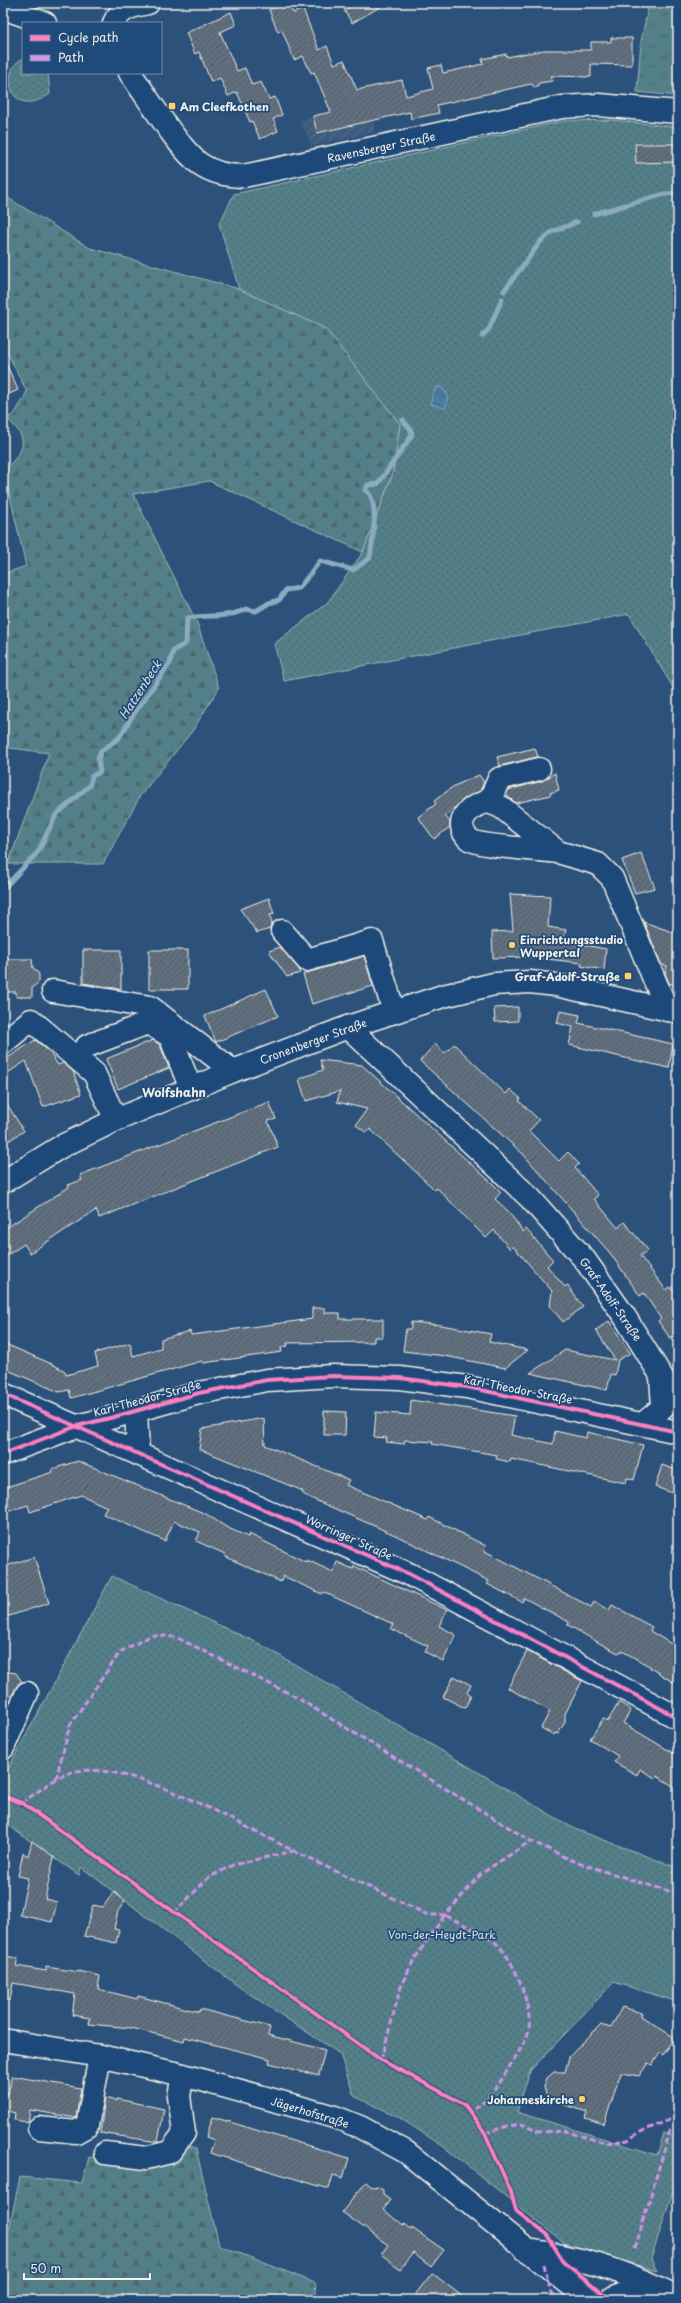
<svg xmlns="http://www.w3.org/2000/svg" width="681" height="2303" font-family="'Playpen Sans',sans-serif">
	<defs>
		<pattern id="industrial-furrows" width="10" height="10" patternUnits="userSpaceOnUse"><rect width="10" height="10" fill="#3c5b7d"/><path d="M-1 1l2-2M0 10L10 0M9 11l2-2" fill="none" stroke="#59738f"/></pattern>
		<pattern id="grass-tufts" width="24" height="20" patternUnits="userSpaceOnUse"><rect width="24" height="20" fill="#527f88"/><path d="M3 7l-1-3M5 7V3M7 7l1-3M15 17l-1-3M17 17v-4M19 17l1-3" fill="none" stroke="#4e666a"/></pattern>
		<pattern id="forest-firs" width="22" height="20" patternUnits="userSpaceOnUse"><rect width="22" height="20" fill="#527f88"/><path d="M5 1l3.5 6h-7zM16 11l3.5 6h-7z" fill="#4e666a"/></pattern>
		<pattern id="park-dots" width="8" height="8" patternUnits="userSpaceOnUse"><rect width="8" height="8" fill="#527f88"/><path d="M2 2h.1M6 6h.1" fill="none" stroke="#4e666a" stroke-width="1.8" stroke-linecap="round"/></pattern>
		<pattern id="water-waves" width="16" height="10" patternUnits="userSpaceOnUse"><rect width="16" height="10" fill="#477ba5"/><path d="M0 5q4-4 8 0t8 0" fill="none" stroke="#48647a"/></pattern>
		<pattern id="building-hatch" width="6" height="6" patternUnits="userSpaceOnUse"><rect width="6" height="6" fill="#617081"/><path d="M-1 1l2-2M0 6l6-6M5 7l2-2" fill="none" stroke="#545a61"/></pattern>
	</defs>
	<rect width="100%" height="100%" fill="#2c527b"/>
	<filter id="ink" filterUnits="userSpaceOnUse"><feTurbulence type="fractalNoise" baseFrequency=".025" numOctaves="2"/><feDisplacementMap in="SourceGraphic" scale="8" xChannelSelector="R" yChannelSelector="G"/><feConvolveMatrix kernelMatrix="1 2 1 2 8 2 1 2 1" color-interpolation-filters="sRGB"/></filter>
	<g filter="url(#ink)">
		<path fill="url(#industrial-furrows)" d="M369,104l6,28 -64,14 -11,-26z"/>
		<path fill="url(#grass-tufts)" stroke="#a3b8b8" d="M649,3h29v93l-41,-4 4,-50z"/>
		<path fill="url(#forest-firs)" stroke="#a3b8b8" d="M3,195l87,53 149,41 87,40 74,95 -7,49 -30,79 -154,-71 -76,13 64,129 22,65 -26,42 -53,66 -37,68h-95l41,-111 -46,-6v-173l23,-8 -22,-96c22,-20 26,-32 2,-52l8,-3 13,-23 -24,-48z
			M183,2146l13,3 23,96 96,38 2,17h-314v-43l17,-80 62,6 7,-26 57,7z"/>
		<path fill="url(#park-dots)" stroke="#a3b8b8" d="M23,59v14h25l2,21c-43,29 -50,-28 -27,-35z
			M612,120l66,7v569l-49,-82 -345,67 -10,-37 54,-42 35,-50 30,-79 7,-49 -74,-95 -87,-40 -20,-65 15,-30 329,-73z
			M112,1576l148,68 315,185 103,39v134l-64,-20 -84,89 -13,41 140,43 7,-22 14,4v38l-27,84 6,12 -93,-28 -120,-96 -47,-31 -43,-20 -14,-42 -98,-65 -161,-122 -2,8 -76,-53v-44z"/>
		<path fill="url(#water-waves)" stroke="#8caac0" d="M437,387h4l6,6v9l-2,6 -14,-4 1,-8z"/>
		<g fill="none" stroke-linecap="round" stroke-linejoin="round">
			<path stroke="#8caac0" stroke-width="5" d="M594,214l71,-20 13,-1
				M504,291l37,-50 11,-9 25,-10
				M482,336l7,-7 13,-30
				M3,889l35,-37 18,-37 34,-30 2,-9 8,-4 -2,-13 3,-8 18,-13 14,-23 37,-52 3,-12 13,-8 1,-25c19,-3 42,0 59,-9l10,2 13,-8 10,-3 7,-10 13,-2 21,-27 33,9 17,-12c2,-16 11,-58 -5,-68l3,-5 10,-1 34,-49 -1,-5 -8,-10"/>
		</g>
		<path fill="url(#building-hatch)" stroke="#f4f1e8" d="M285,3h3l5,10 10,-4 16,41 8,-4 7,18 10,-4 13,30 45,-10 4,16 27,-7 -5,-21 13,-3 2,8 40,-9 -1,-5 24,-5 1,3 37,-7h47v-8h20v-4h21v27l-41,-1v13l-40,-1 1,5 -13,2 -3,5 -5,-4 -94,21 2,8 -28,6 -1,-7 -93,21 -4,-17 18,-4 -17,-40 -3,1 -8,-17 -9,4 -12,-30 -4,2 -9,-22z
			M356,3h31l-35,20 -8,-13z
			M231,12l5,13 -16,7 17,39 8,-3 7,17 9,-3 8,17 6,-2 7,18 -9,4 5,12 -18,8 -8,-18 -2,1 -13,-30 -9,4 -8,-18 -9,4 -12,-30 -4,2 -9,-21z
			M635,144h43v18l-42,1z
			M3,357l15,33 -15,7z
			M535,748l3,9 -38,9 -3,-9z
			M555,773l4,17 -9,3 1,2 -35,8 -9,-7 1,-6 34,-9z
			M479,775l5,7 -4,9 -17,9 -18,16 5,6v5l-16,12 -16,-22 18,-13 -2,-3 20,-15z
			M641,853l14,35 -20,5 -13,-33z
			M510,894l40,2 -2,31 18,3 -3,11 43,8 -2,21 -23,-4 1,-3 -52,-6 -37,1 -1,-26 21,-1z
			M269,898l5,16 -4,1 2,8 -2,6 -13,4 -17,-24z
			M644,922l34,12v52l-9,-3 -4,-10 2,-7 -6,-2z
			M280,947l19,22 1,4 -13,4 -18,-26z
			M83,950h38v39l-38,-6z
			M149,950h39v39h-39z
			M364,956l9,30 -61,18 -9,-30z
			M6,959h26l1,9 6,6v8l-7,6v9h-16v-5h-12z
			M266,989l12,27 -62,26 -11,-26z
			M518,1007v14l-23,1 -1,-14z
			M560,1011l20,4 -2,8 95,21 -4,24 -100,-23 4,-18 -16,-4z
			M35,1040l14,11 9,14 5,-2 10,8 8,23 -38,13 -17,-46 -23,15v-15z
			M153,1040l7,5 9,23 -51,21 -12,-30z
			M435,1044l10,9 9,-9 52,50 4,-5 11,10 -2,2 20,19 -10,11 30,30 9,-9 11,12 -4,4 23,27 -4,4 24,29 6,-6 24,28 -8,6 26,34 4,-3 3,4 5,-3v45l-8,5 -12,-17 3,-2 -17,-26 -4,3 -30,-43 -87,-99 -103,-93z
			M320,1060l42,5 131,119 8,8 -6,7 14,13 14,20 3,-3 27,31 -6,6 18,21 2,-2 16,22 -20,15 -13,-16 2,-15 -39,-45 -3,3 -16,-19 -8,8 -49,-50 -2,2 -65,-61 -3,4 -11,-8 11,-16 -30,-7 3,-11 -34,10 -7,-22 24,-9z
			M3,1098l21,33 -21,13z
			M269,1102l7,17 -8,2 10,26 -179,71 -3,-8 -66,43 -6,-9 -21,14v-28l66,-43 -1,-2 14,-5 -2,-5z
			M312,1308h13v5h15v6h43v18h-9v5l-87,1 1,3 -7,1 1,5 -79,11 -1,-2 -131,37 -2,-8 -10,2 -56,-24v-25l49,21 13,7 1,4 32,-9 -3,-13 35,-10 3,13 28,-8v-9l29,-8 1,4 121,-16z
			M609,1321l21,32 -12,7 -3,15 -4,-1 -4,16 -77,-17 35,-23 50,10 -19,-30z
			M411,1322l30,3 50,9 -2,8 39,8 -23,18 -60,-12 -42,-5 3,-22h5z
			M411,1400l104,16 -4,19 42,9 2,-13 31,7 1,-6 56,13 -9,35 -7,-2 -1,5 -115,-24 -1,3 -14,-3 1,-4 -65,-11 1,-2 -28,-2 -1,4 -18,-2 1,-4 -13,-1 2,-25 34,3z
			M324,1411l22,1 -1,23h-21z
			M264,1418l1,27 84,35 -3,5 82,35 1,-3 57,29 -3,4 108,57 3,-5 15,8 3,-5 40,22 -2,4 28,17v37l-28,-17 1,-1 -29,-16 -4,2 -17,-9 -33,-19 1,-3 -45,-24 -2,4 -35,-18 2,-3 -94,-46 -87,-38 -6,-4 1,-2 -104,-42 3,-20z
			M78,1461l128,53 20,13 22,10 1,-3 57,28 1,-2 26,12 4,-10 16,7 1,-3 93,44 -8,16 17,9 -13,26 -18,-9 3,-6 -37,-17 2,-5 -70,-32 -1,2 -39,-18 -2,6 -57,-26 1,-2 -29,-13 4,-9 -26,-11 -9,20 -62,-27 4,-7 -26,-12 -51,17 -2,-7 -25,8v-25l50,-16 -1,-3z
			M662,1465l16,6v24l-23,-8z
			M34,1557l15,46 -46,15v-51z
			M527,1651l55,30 -17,33v8l-7,12 -3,-1 -1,2 -13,-7 9,-17 -42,-23z
			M3,1671l13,2 6,9 -6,6 -4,7 -9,4z
			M454,1676l17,9 -4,8 4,3 -6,12 -22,-11z
			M619,1702l12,8 -8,13 55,33v33l-21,-13 -2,2 -15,-9 -3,6 -23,-13 4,-6 -28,-17 13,-20 5,2z
			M32,1841l22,16 -9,42 12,3 -5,20 -32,-7 8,-37 -10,-2 5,-23 5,3z
			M114,1892l11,9 -7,10 -4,18 5,1 -3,13 -32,-7 9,-31 10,2z
			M3,1956l15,2 -2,8 30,5v-4l33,5v-1l21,5 -2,13 39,10 1,-3 61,16 1,-3 70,18 -2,8 57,15 -6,26 -50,-13 1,-4 -70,-18 -15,-4 -1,4 -53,-13 -42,-4 1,-6 -18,-3 3,-21 -62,-11 -3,17h-7z
			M622,2007l20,6 -1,3 34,22 -12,17 -3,-2 -8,12 -4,-2 -9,13 -18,-3 -17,51 -19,-6 2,-6 -31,-10 -9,-5 -3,-10 3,-9 7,-6h11l4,-15 31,-32 11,3z
			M12,2076l69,12 -5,30 -46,-8 -2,12 -14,-2 1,-7 -12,-3 2,-17 3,1z
			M105,2098l12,3v-2l47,10 -6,33 -58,-9z
			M213,2117l136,41 -6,20 -10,-3 -4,14 -119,-36 4,-13 -8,-3z
			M366,2182l7,6 5,-1 5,3v5l7,5 -7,9 20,17 1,-2 7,6 1,-2 32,22 -13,17 -18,-14 -13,16 -19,-15 7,-9 -46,-33z
			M432,2273l35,27h-56z"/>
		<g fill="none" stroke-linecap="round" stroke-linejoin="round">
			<defs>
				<path id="minor" d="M3,8l42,15
					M114,23c6,-15 19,-17 34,-20
					M130,73c17,23 48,75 70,91 13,9 28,12 44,12l318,-69 37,-2 79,7
					M489,802c-18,1 -38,21 -20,37 8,7 73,11 89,13l-57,-45 -12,-5 10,-23 40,-10
					M558,852l40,12 14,14 55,132
					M282,931l25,29 65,-19 22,71
					M53,991l97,16 83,64
					M348,1027l182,171 55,62 40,57 53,86
					M3,1043l28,-23 63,53 22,47
					M87,1046l61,-23 22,13 21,53
					M3,1394l406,180 269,144
					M136,1411l2,43
					M643,1424l20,-17 -2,-30
					M3,1454l74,-28 37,-9 85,-24 68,-13 66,-4 67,2 67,9 211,45
					M3,1748l24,-55
					M39,2128l37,4 11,-6 13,-70
					M105,2153l41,5 24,-6 14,-19 -5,-37 4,-21
					M526,2250c51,7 90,18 137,40"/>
				<path id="major" d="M3,1182l59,-36 54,-26 117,-49 115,-44 95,-31 51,-12 36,-2 26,3 122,27
					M3,2040l97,16 83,19 152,42 25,10 46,25 183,148
					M608,2300l37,-14 33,9"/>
			</defs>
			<use href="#minor" stroke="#f4f1e8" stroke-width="25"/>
			<use href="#major" stroke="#f4f1e8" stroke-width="25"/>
			<use href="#minor" stroke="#1f4a7a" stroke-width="22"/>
			<use href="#major" stroke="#1f4a7a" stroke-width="22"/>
			<path stroke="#d193ec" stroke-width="3" stroke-dasharray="6 3" stroke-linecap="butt" d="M56,1779l14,-54 50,-73 32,-17 24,2 118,59 237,145 47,22 100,31
				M22,1803c16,-11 34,-28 55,-32 58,-9 163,54 217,80 44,22 89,42 134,64h17l37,-42 49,-32
				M174,1913l34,-35 25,-13 60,-14
				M381,2060l21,-77 13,-25 30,-43c16,9 39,17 53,30 17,17 34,61 31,84 -2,12 -12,25 -18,35 -11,19 -22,37 -41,48
				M485,2133l23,-7 14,-2 16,8 26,-1 42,12 22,-3 10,-7 31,-13 9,3
				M635,2248l35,-117 8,-2
				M544,2264l6,26 8,10"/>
			<defs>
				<path id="cycleway" d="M3,1394l406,180 269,144
					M3,1454l74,-28 37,-9 85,-24 68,-13 66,-4 67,2 67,9 211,45
					M3,1796l19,7 359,257 83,44 21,29 26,59 5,19 31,24 17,27 47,38"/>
			</defs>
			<use href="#cycleway" stroke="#1f4a7a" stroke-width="6"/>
			<use href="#cycleway" stroke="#ff80c0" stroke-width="4"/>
		</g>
	</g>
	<g fill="#ffd166" stroke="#1f4a7a" stroke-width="1.5">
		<rect x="168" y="102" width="8" height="8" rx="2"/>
		<circle cx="512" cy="945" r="4"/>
		<rect x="624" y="972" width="8" height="8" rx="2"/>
		<circle cx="582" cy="2099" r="4"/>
	</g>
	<g text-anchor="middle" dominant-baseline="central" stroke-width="3.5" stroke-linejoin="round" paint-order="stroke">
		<g font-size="11" font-weight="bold" fill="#f4f1e8" stroke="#1f4a7a" text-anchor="start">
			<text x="180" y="106">Am Cleefkothen</text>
			<text x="520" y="939">Einrichtungsstudio<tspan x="520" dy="13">Wuppertal</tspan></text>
			<text x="620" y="976" text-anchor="end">Graf-Adolf-Straße</text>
			<text x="574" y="2099" text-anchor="end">Johanneskirche</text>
		</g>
		<g font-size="11" fill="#f4f1e8" stroke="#1f4a7a">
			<text transform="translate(381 147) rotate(-12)">Ravensberger Straße</text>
			<text transform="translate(313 1041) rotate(-20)">Cronenberger Straße</text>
			<text transform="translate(611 1299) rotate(55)">Graf-Adolf-Straße</text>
			<text transform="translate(518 1389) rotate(11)">Karl-Theodor-Straße</text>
			<text transform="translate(147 1398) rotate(-15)">Karl-Theodor-Straße</text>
			<text transform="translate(349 1537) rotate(24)">Worringer Straße</text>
			<text transform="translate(310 2112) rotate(17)">Jägerhofstraße</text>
		</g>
		<g font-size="11" fill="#dce0da" stroke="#1f4a7a">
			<text x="442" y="1934">Von-der-Heydt-Park</text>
		</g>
		<g font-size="12" font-style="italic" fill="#dadfde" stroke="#1f4a7a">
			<text transform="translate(140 689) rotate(-57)">Hatzenbeck</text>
		</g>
		<g font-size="12" font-weight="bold" fill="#f4f1e8" stroke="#1f4a7a">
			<text x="174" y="1092">Wolfshahn</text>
		</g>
	</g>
	<rect width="681" height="2303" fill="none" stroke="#1f4a7a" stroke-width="16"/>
	<rect x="8" y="8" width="665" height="2287" fill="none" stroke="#f4f1e8" stroke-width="1.5" filter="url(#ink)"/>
	<rect x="22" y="22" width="140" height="52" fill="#1f4a7a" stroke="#748da6"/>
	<rect x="30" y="35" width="20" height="6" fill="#ff80c0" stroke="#748da6"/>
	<text x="58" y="42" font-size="12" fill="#f4f1e8">Cycle path</text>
	<rect x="30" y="55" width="20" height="6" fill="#d193ec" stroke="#748da6"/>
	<text x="58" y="62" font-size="12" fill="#f4f1e8">Path</text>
	<path d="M24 2273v6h126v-6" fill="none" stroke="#f4f1e8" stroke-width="2"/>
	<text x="30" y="2273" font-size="12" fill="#f4f1e8" stroke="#1f4a7a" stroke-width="3" paint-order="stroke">50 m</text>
</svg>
